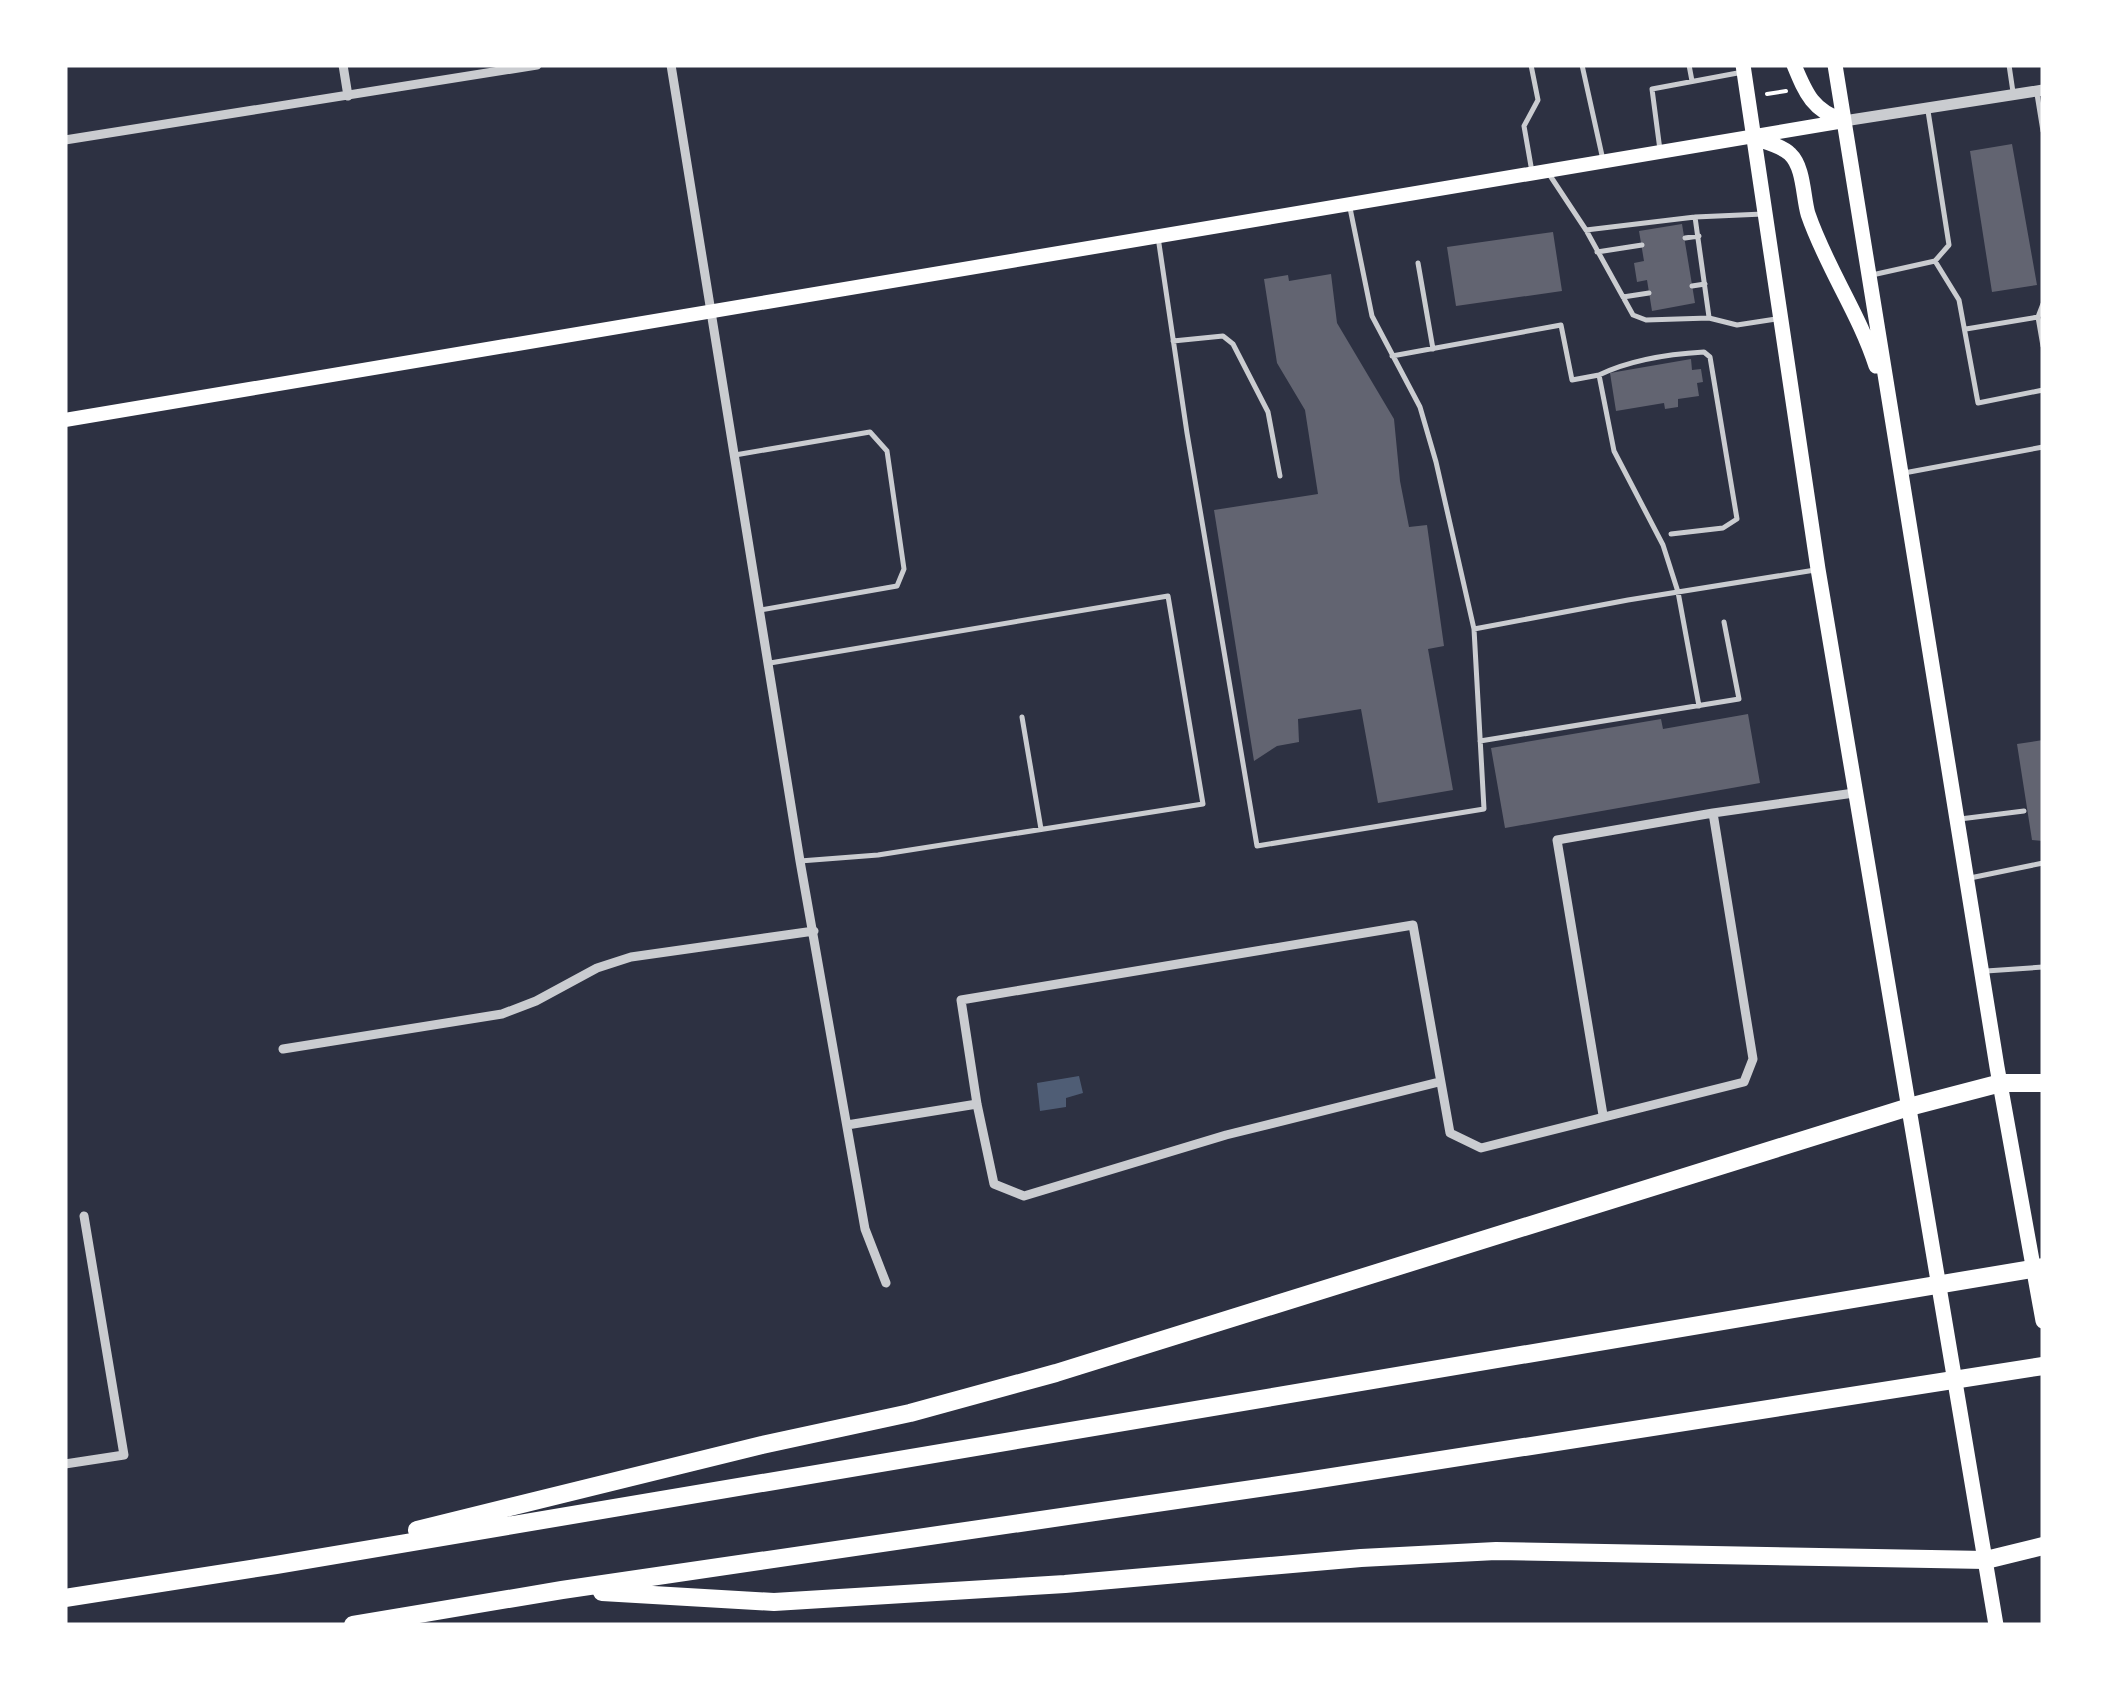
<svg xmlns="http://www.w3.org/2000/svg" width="2108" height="1690" font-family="Ubuntu,sans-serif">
	<rect width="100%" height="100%" fill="#2d3142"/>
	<path fill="#4f5d75" d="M1079,1076l4,17 -17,5v9l-26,4 -3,-28z"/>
	<path fill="#626471" d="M2012,144l25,141 -45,7 -22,-141z
		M1682,224l13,79 -43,8 -5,-31 -10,2 -3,-19 10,-2 -5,-30z
		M1553,232l9,59 -106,15 -9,-59z
		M1331,274l6,49 57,96 6,62 9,46 18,-2 17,121 -16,3 25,141 -75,13 -17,-94 -63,10 1,23 -22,4 -23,15 -40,-251 104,-16 -13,-84 -28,-47 -13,-84 24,-4 1,6z
		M1691,359l1,11 9,-1 2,13 -6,1 2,13 -21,3v8l-13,2 -1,-6 -48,8 -6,-38z
		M1748,714l12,69 -255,45 -14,-80 170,-29 2,10z
		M2043,740v101l-11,-1 -15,-96z"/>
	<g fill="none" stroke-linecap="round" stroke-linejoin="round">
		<path stroke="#fff" stroke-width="4" d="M1767,94l19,-3"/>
		<path stroke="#caccd0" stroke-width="5" d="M1531,65l7,35 -14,26 8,46
			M1582,65l21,95
			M1689,65l3,16
			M2009,65l4,27
			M2037,94l6,37
			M1928,111l21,134 -14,16
			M1660,150l-8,-61 91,-17
			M1549,174l37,56 47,85 13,5 63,-2 28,7 39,-6
			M1350,208l22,108 48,91 16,55 38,167
			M1586,230l109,-13
			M1158,237l29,196 70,413 227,-37 -10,-180 154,-29 187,-30
			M1685,238l14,-2
			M1597,252l45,-7
			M1418,263l15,86
			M1872,275l63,-14 24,39 19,103 65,-13
			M1692,286l13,-2
			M1623,297l26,-4
			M1709,317l-14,-100 68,-3
			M2038,317l5,29
			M1966,329l72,-12 5,-13
			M1173,341l50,-5 10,8 35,68 12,64
			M1392,356l169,-31 11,55 27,-5 15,76 49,94 15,47 21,114
			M1599,375c31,-15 70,-21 105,-23l6,5 27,162 -14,9 -52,6
			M735,455l135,-23 17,19 17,118 -7,17 -136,24
			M1904,473l139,-26
			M770,663l398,-67 35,208 -325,51 -78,6
			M1022,717l19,112
			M1480,741l259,-42 -15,-77
			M1960,819l64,-8
			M1970,878l73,-15
			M1986,971l57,-4"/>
		<path stroke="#caccd0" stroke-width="9" d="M343,65l5,31
			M671,65l129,796 65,368 21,54
			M65,140l472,-75
			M283,1049l219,-35 34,-13 61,-33 34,-11 183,-26
			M1439,1082l-213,53 -202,61 -30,-12 -17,-80 -16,-104 452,-75 37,208 31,15 263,-66 9,-23 -40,-246
			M1603,1115l-46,-275 156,-27 141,-20
			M847,1125l130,-21
			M65,1464l59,-9 -40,-239"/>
		<path stroke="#caccd0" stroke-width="11" d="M1844,121l199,-31"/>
		<path stroke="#fff" stroke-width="14" d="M65,420l1779,-299"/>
		<path stroke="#fff" stroke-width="15" d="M1743,65l75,504 178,1056
			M1794,65c12,29 19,46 50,56
			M1835,65l162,1002 46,254
			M1754,138c11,4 28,8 36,16 14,13 13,43 18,60 18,53 51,99 68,152"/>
		<path stroke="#fff" stroke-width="18" d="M417,1530l345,-85 148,-32 146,-40 853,-266 92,-24h42
			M602,1592l172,10 291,-18 296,-26 135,-7 490,9 57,-14
			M65,1598l211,-33 1767,-298
			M353,1625l209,-35 738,-108 743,-116"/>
	</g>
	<rect width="2108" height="1690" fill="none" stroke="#ffffff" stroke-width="135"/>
</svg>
